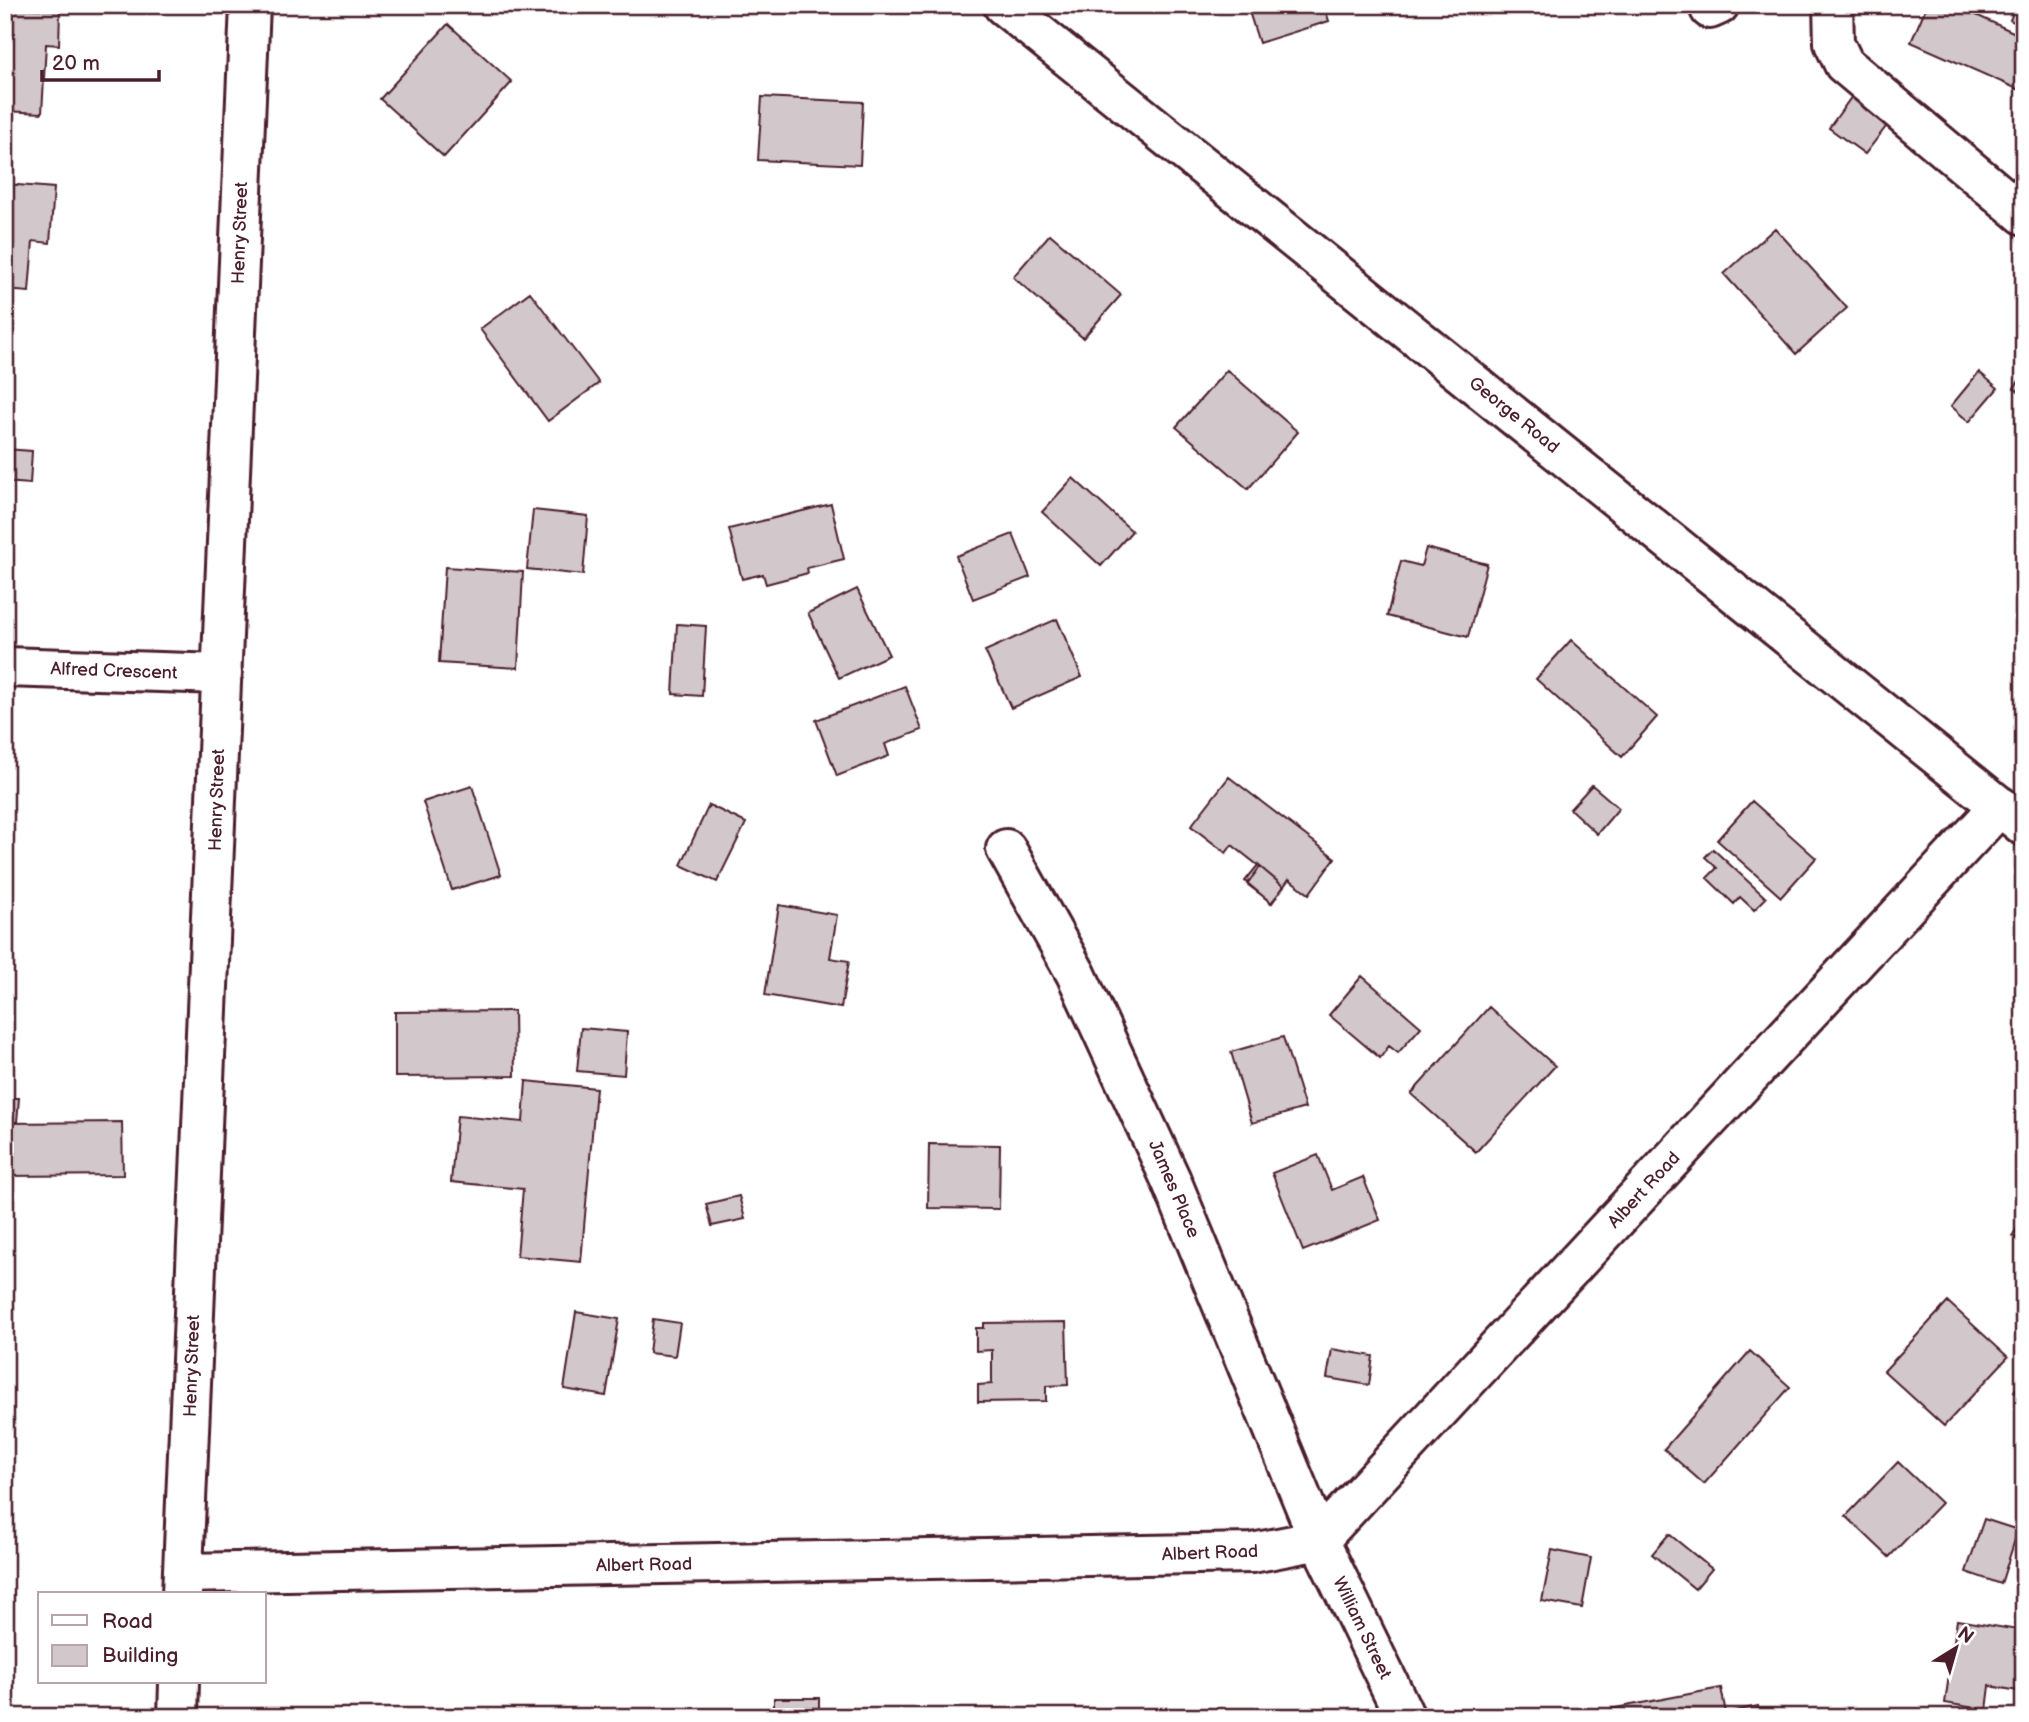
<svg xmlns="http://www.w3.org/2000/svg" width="2029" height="1722" font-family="'Balsamiq Sans',sans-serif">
	<rect width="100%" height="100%" fill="#fff"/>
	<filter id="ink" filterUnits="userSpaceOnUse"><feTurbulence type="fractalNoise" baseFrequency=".0143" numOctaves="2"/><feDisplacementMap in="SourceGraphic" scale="14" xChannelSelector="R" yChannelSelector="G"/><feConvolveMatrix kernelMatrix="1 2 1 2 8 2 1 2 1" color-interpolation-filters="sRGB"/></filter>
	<g filter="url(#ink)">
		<path fill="#d2c7cb" stroke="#4a1f2b" stroke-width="2" d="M1247,5h77l5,16 -70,22z
			M1927,5h53l-4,10 48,22v55l-113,-50z
			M2016,5h8v22l-14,-7z
			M5,7l55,3 -1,35 -13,-1 -4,69 -37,-2z
			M448,24l64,58 -68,75 -64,-58z
			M1855,92l37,27 -27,35 -36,-26z
			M762,97l101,5 -3,63 -102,-5z
			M5,184l49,4 -4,55 -17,-2 -4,51 -24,-2z
			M1775,228l72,80 -51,46 -72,-80z
			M1050,234l71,61 -38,43 -70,-61z
			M530,292l69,91 -51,38 -68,-92z
			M1227,370l71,62 -50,57 -72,-62z
			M1979,372l19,16 -29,34 -18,-16z
			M2024,374v21l-10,-7z
			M5,449l27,2 -2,33 -25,-2z
			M1073,478l59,53 -31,35 -59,-54z
			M831,504l13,55 -37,9 1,5 -42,11 -3,-10 -21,5 -13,-50z
			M533,510l55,6 -5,59 -56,-6z
			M1013,534l17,43 -57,22 -17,-43z
			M1426,548l61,16 -19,73 -81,-21 14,-55 20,5z
			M445,567l78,5 -5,96 -79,-5z
			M857,589l32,66 -50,23 -31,-65z
			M1057,619l25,58 -71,31 -26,-57z
			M677,624l29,2 -4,70 -29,-2z
			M1571,640l86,77 -35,40 -86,-78z
			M905,686l17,44 -37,14 4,12 -52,20 -21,-56z
			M1229,777l106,81 -26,36 -20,-15 -17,24 -25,-19 13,-17 -28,-22 -6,8 -35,-27z
			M1592,785l27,23 -22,26 -27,-25z
			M472,786l29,89 -49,15 -29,-88z
			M1752,801l64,57 -35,39 -64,-57z
			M709,805l37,18 -29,59 -36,-17z
			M1713,849l53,49 -12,12 -14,-13 -6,7 -27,-26 10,-10 -12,-11z
			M1258,865l26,22 -13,16 -26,-22z
			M779,905l58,10 -7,43 19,3 -8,47 -76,-13z
			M1362,976l59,51 -23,26 -9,-7 -9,12 -51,-43z
			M1489,1007l66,59 -79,86 -65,-58z
			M514,1011l1,65 -120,1v-65z
			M581,1028l46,4 -3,43 -47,-4z
			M1283,1037l22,71 -53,15 -21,-71z
			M526,1081l70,7 -15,174 -64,-6 6,-67 -72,-7 6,-66 66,6z
			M5,1098h14l-2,24h-12z
			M122,1122l1,53 -118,1v-53z
			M929,1144l71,1 -1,64 -71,-1z
			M1318,1155l14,35 31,-13 17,43 -77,31 -31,-78z
			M739,1196l6,23 -33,7 -6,-22z
			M2024,1219v25l-12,-8z
			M1948,1302l60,55 -64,69 -60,-55z
			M576,1312l43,7 -13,77 -42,-7z
			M653,1319l27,4 -5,33 -26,-3z
			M1066,1322l2,63 -22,1v15l-68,1v-17l14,-1v-34l-16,1v-23h8v-5z
			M1332,1349l41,7 -4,29 -42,-7z
			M1750,1351l40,36 -86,97 -40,-35z
			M2024,1379v20l-10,-8z
			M1898,1462l43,41 -52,54 -43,-41z
			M1984,1519l34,11 -17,54 -35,-12z
			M1669,1534l43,35 -17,20 -43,-35z
			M1552,1550l39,8 -9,50 -40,-7z
			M1957,1620l67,11v61l-34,-6 -3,24 -42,-7z
			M1721,1688l5,25 32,-7 2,11h-149l-1,-8z
			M774,1698h45v19h-45z"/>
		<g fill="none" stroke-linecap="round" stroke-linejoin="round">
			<defs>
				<path id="street" d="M1003,5l1021,821
					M1833,5l1,38 10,21 180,151
					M1710,9l9,-4
					M5,667l217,7
					M1006,849l70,125 95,206 148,360 86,177
					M183,1573l1069,-20 67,-13 681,-734"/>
				<path id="secondary" d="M182,1594l68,-1589
					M178,1717l1,-35"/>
			</defs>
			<use href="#street" stroke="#4a1f2b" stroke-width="44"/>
			<use href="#secondary" stroke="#4a1f2b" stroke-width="44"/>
			<use href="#street" stroke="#fff" stroke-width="38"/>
			<use href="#secondary" stroke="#fff" stroke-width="38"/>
		</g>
	</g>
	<g text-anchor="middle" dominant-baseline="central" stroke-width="6" stroke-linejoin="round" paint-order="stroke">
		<g font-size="18" fill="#4a1f2b" stroke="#fff">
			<text transform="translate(240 233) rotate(-88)">Henry Street</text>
			<text transform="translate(1514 415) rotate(39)">George Road</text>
			<text transform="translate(114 671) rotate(2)">Alfred Crescent</text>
			<text transform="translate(217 800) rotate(-88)">Henry Street</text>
			<text transform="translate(1174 1189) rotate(67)">James Place</text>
			<text transform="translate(1644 1190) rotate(-47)">Albert Road</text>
			<text transform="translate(192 1366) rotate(-88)">Henry Street</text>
			<text transform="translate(1210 1553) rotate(-2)">Albert Road</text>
			<text transform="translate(644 1565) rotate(-1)">Albert Road</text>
			<text transform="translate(1362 1628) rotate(64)">William Street</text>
		</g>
	</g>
	<rect width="2029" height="1722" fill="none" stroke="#fff" stroke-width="28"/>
	<rect x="14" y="14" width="2001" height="1694" fill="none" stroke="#4a1f2b" stroke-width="2.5" filter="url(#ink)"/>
	<rect x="38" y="1592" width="228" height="91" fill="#ffffff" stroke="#b7a5aa" stroke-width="2"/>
	<rect x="52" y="1615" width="35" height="10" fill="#ffffff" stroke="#b7a5aa" stroke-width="2"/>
	<text x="102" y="1628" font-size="21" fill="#4a1f2b">Road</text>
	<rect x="52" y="1645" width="35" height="21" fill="#d2c7cb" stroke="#b7a5aa" stroke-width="2"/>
	<text x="102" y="1662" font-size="21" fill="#4a1f2b">Building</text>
	<g transform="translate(1956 1648) rotate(37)" stroke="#ffffff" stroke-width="5" paint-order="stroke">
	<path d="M0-5L12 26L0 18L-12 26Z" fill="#4a1f2b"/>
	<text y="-10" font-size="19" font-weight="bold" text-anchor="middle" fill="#4a1f2b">N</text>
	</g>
	<path d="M42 70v10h117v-10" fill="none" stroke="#4a1f2b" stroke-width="3.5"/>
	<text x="52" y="70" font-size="21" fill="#4a1f2b" stroke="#ffffff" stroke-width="5" paint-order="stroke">20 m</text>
</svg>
